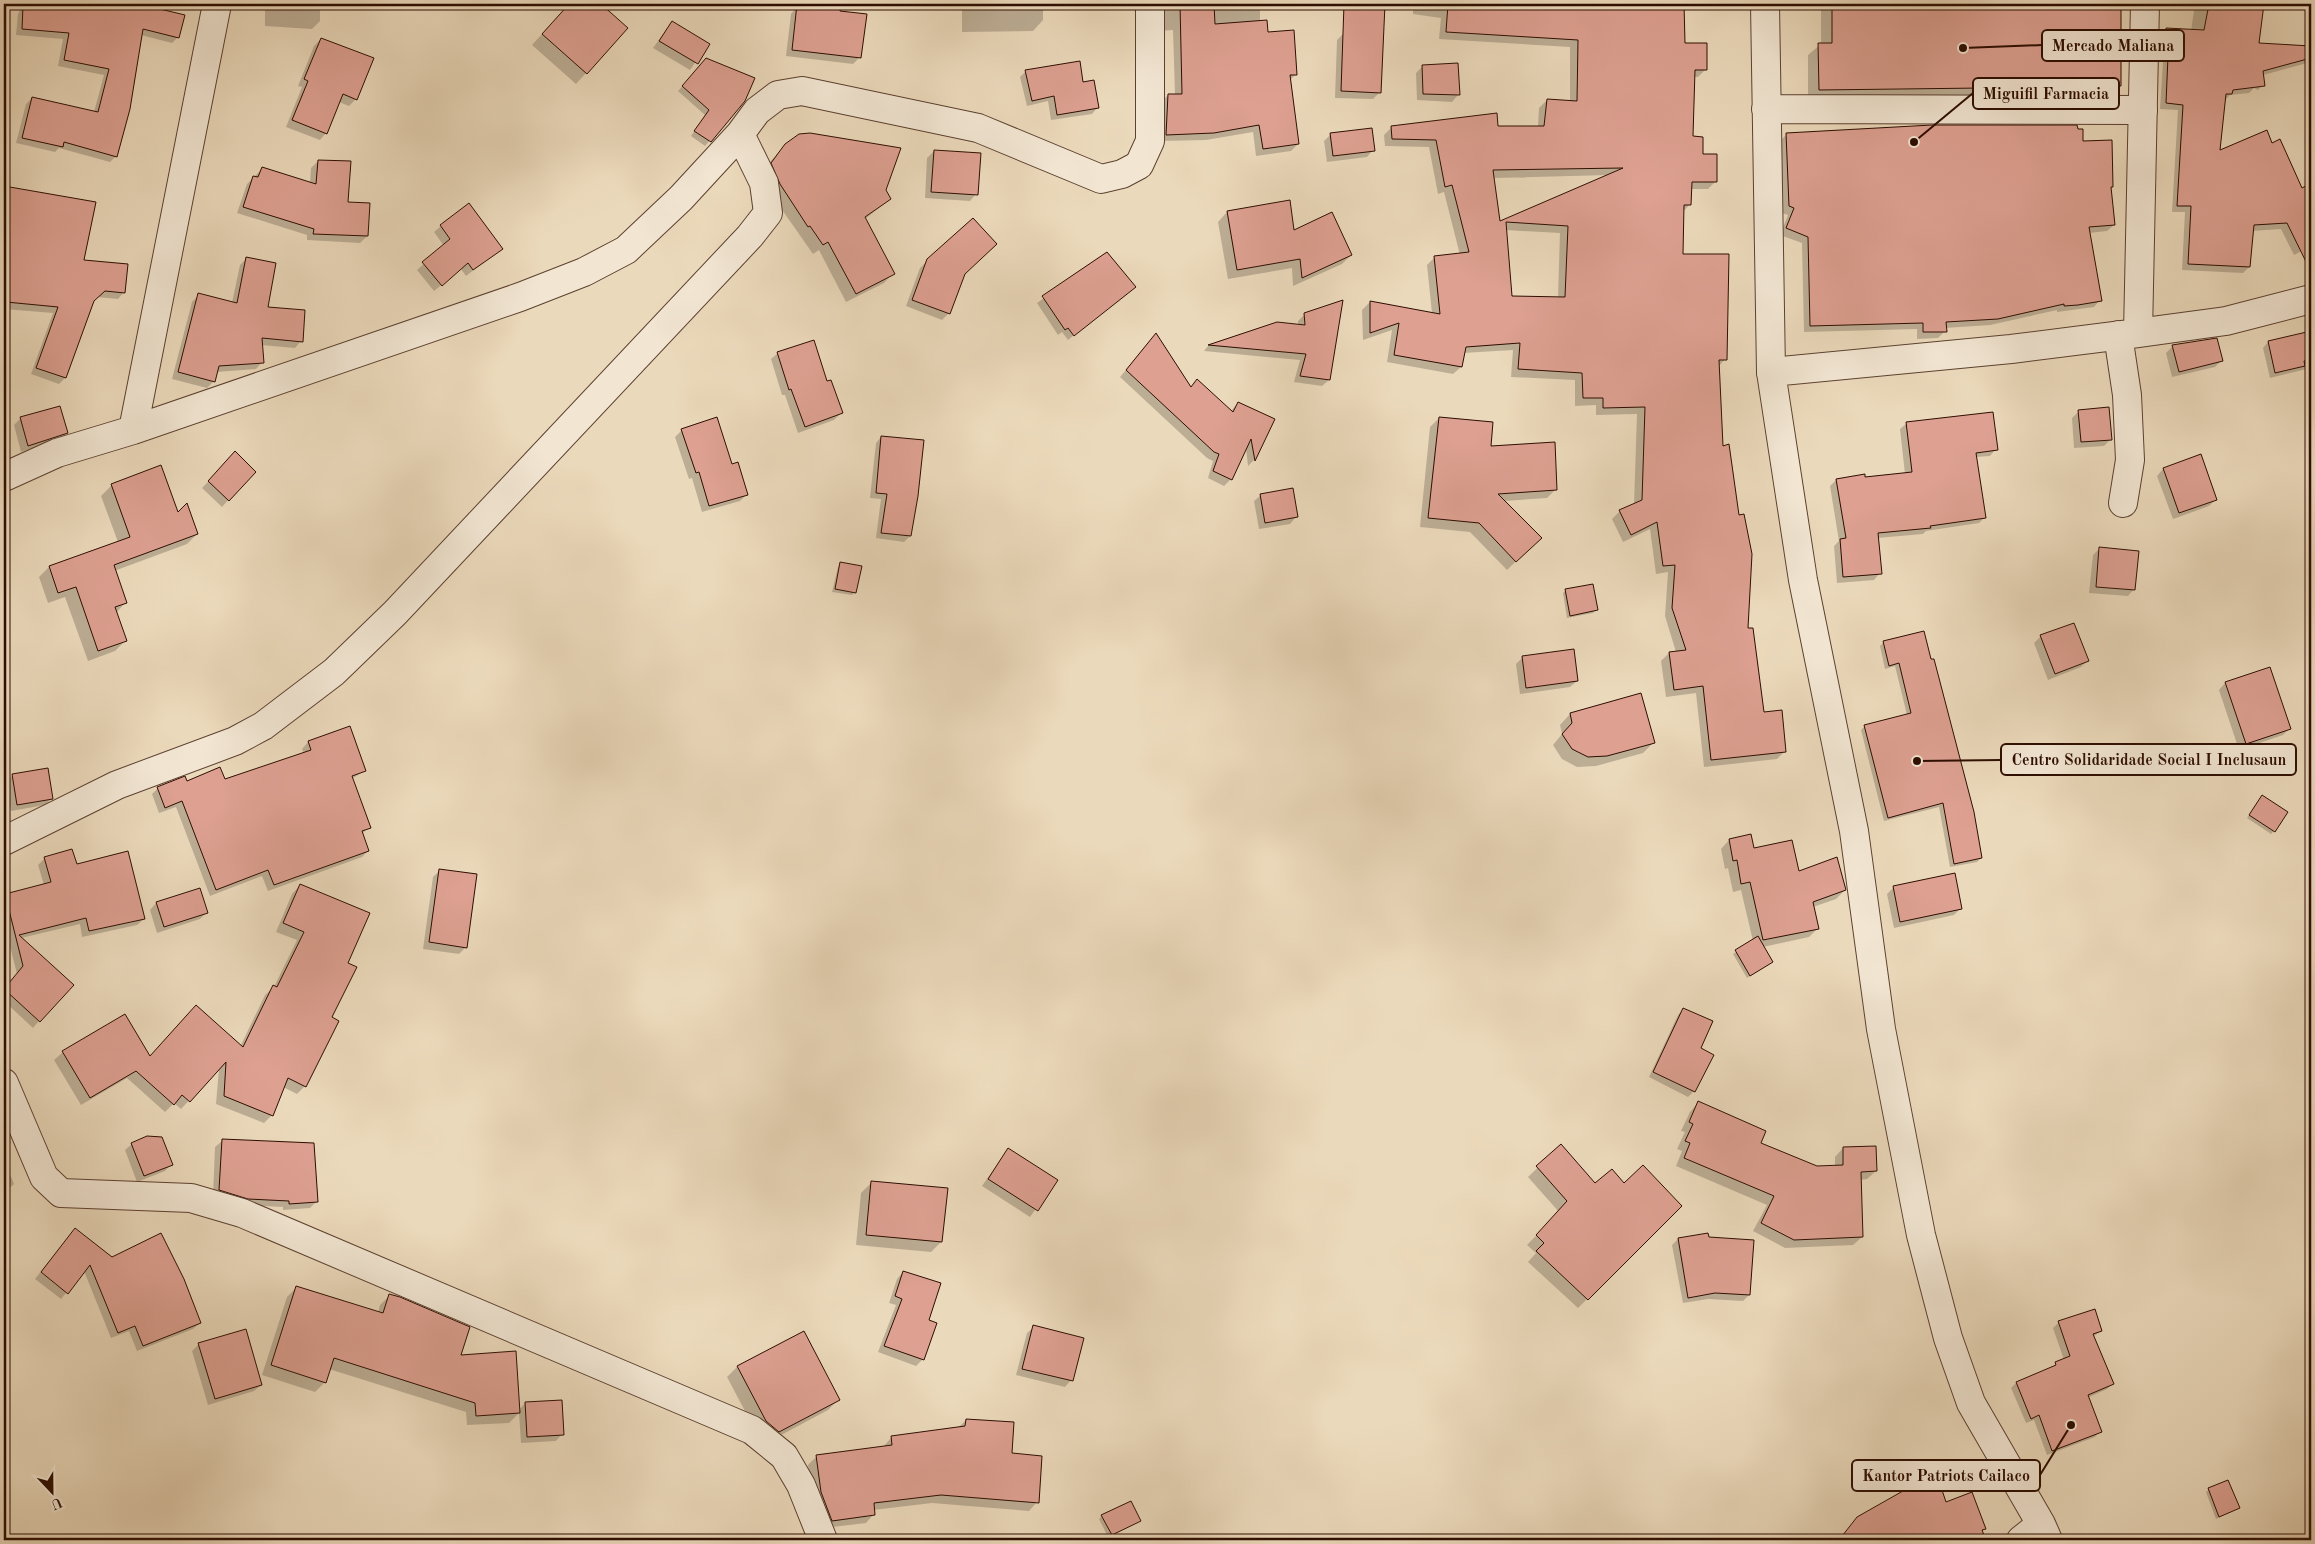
<svg xmlns="http://www.w3.org/2000/svg" width="2315" height="1544" font-family="'Old Standard TT',serif">
	<rect width="100%" height="100%" fill="#ebd9bb"/>
	<filter id="stains"><feTurbulence type="fractalNoise" baseFrequency=".004" numOctaves="4"/><feColorMatrix values="0 0 0 0 .2 0 0 0 0 .09 0 0 0 0 .02 0 0 0 .5 -.17"/></filter>
	<radialGradient id="worn" r=".72"><stop offset=".6" stop-color="#630" stop-opacity="0"/><stop offset="1" stop-color="#630" stop-opacity=".3"/></radialGradient>
	<path fill="#0003" fill-rule="evenodd" d="M23,4h137l-1,6 19,27 -6,6 -31,-8 -25,121 -6,6 -51,-14 -4,4 -39,-9 10,-39 6,-6 62,14 10,-37 -46,-9 5,-27 -47,-4 2,-21z
		M265,4h55v17l-8,8 -47,-3z
		M569,4h30l28,24 -51,56 -44,-39z
		M797,4h43l-1,8 20,46 -6,6 -67,-8 5,-42 5,-6z
		M962,4h81v16l-10,11 -71,1z
		M1156,4h104v18l36,52 -7,7 9,63 -7,7 -35,5 -3,-24 -47,8 -47,1 2,-39 7,-7h7l-2,-65 -14,1z
		M1413,4h270l1,40 22,25 -8,8h-4l-2,61 24,43 -8,8h-18v15l-7,8 -2,43 44,104 -6,7 3,82 25,181 16,85 22,37 -8,8 -73,8 -8,-74 -30,4 -5,-36 8,-8 7,-1 -11,-36 3,-44 -12,2 -6,-45 -27,13 -11,-23 8,-8 14,-6 3,-91 -41,1v-10l-21,1v-26l-64,-3 2,-27 -50,3 -2,14 -8,7 -66,-12 5,-32 -29,10 -1,-30 8,-8 62,11 -5,-48 8,-8 25,-2 -16,-63 -6,2 -9,-47 -44,-1 -1,-11 8,-8h146l1,-19 8,-8 23,2v-55l-131,-8 2,-21 -28,-4zM1609,175l-110,48 -6,-45zM1505,230l55,3 -2,65 -47,-1z
		M1821,4h299v81l-12,11 -300,4v-45l13,-11z
		M2195,4h68l-6,40 54,3v15l-48,13 1,8 -6,7 -4,-2 -5,5 -19,2 -5,5 -6,52 53,-7 29,44 10,-5v62l-17,9 -13,-26 -29,2 -3,36 -6,6 -61,-3 3,-58h-13l6,-102 -18,-1 3,-48h-4l1,-25 7,-6 24,1z
		M672,22l36,22 -18,26 -37,-22z
		M1344,33l36,59 -7,7 -38,-1 2,-58z
		M321,39l35,60 -7,7 -10,-4 -13,31 -6,7 -34,-13 16,-40 -4,-1 16,-40z
		M702,65l42,36 -39,45 -14,-10 14,-21 -27,-24z
		M1423,66l35,29 -6,7 -35,-2 -1,-27z
		M1026,71l56,12 15,25 -5,6 -41,6 -3,-19 -21,5 -7,-29z
		M1331,134l42,16 -6,7 -40,5 -3,-21z
		M1787,134l295,8 30,44 -2,2 4,37 -7,6 -18,2 11,67 -6,7 -37,5v-2l-67,15 -45,3v3l-7,7 -21,1v-10l-113,3 -2,-89 -22,-8 8,-20 -6,-2 -2,-72z
		M785,145l99,45 6,9 -25,20 28,54 -9,10 -38,19 -27,-52 -6,4 -42,-60 -9,-23z
		M934,151l42,43 -6,7 -45,-3 2,-40z
		M318,161l49,75 -7,7 -53,-3v-5l-70,-22 10,-29 15,-15 48,15 1,-16z
		M4,188l90,15 -11,58 41,31 -6,7 -21,-2 -5,4 -27,77 -6,6 -28,-10 22,-61 -49,-4z
		M1288,202l6,29 57,24 -9,9 -49,22 -1,-18 -64,11 -10,-57 9,-10z
		M441,226l60,23 -35,27 -5,-7 -27,22 -17,-21 27,-24 -10,-14z
		M1107,254l21,38 -60,48 -6,-8 -4,3 -21,-32z
		M246,259l20,49 35,33 -6,7 -34,-3 1,17 -6,7 -40,3 -2,9 -7,7 -35,-9 20,-77 7,-7 33,8 8,-38z
		M927,261l37,13 -15,39 -7,7 -36,-14 14,-38z
		M1305,314l24,66 -7,6 -28,-4 6,-22 -96,-9 4,-5 69,-23 21,2v-4z
		M2311,332v36l-41,10 -7,-30 5,-6z
		M1150,341l40,47 40,24 8,-9 35,17 -19,40 -6,6 -2,-18 -15,31 -7,7 -16,-8 5,-17 -6,-3 -87,-81z
		M2173,346l49,14 -7,7 -43,10 -6,-24z
		M778,353l63,60 -7,7 -36,13 -13,-38h-3l-11,-36z
		M2079,411l32,28 -7,7 -30,2 -2,-30z
		M21,418l46,15 -7,7 -39,12 -7,-27z
		M1439,418l117,71 -9,9 -43,3 27,46 -24,23 -37,-38 -50,-5 10,-100z
		M1907,423l89,26 -6,7 -15,1 10,60 -6,6 -53,8 -3,3 -46,4 3,35 -6,7 -37,3 -3,-37 5,-5 -9,-55 6,-6 28,-4v2l41,-4 -5,-45z
		M682,430l49,36 15,29 -6,6 -38,11 -10,-34 -3,1 -14,-42z
		M881,437l29,99 -6,6 -28,-4 5,-39 -11,-1 6,-55z
		M2200,456l16,43 -7,7 -36,13 -16,-43 6,-7z
		M229,460l25,12 -32,35 -20,-19z
		M112,485l66,29 19,20 -10,10 -73,27 11,32 -9,10 9,28 -10,10 -27,10 -23,-64 -17,6 -9,-26 10,-10 69,-25 -17,-46z
		M1261,495l35,22 -6,7 -31,5 -5,-28z
		M2100,548l34,41 -6,7 -39,-3 4,-38z
		M841,563l14,29 -3,3 -20,-3 6,-25z
		M1566,590l30,20 -3,3 -26,5 -4,-25z
		M1923,632l58,226 -4,4 -27,5 -11,-60 -55,14 -23,-91 4,-4 42,-11 -12,-49 -10,3 -5,-23 4,-4z
		M2041,636l46,25 -6,6 -33,13 -14,-37z
		M1523,657l54,24 -7,6 -50,7 -4,-30z
		M2225,683l64,46 -6,6 -44,15 -20,-60z
		M1640,695l14,47 -11,11 -47,13 -19,1 -15,-8 -9,-14 9,-11 -2,-9 10,-11z
		M308,742l57,28 -13,9 17,48 -7,7 6,17 -6,6 -94,34 -6,-15 -52,20 -34,-89 -17,6 -7,-19 6,-6 66,-8 80,-26 -2,-5z
		M13,775l39,23 -7,7 -34,6 -5,-29z
		M2260,799l14,32 -3,3 -24,-16z
		M1729,840l69,32 47,18 -9,9 -23,8 5,21 -9,9 -46,10 9,15 -25,16 -14,-24 20,-13 -12,-51 -8,2 -5,-24 -3,1 -4,-20z
		M45,858l31,7 68,54 -7,6 -55,12 -2,-13 -59,14 18,83 -6,7 -29,-27v-13l13,-14 -13,-52v-25l40,-12 -6,-20z
		M440,870l26,77 -7,7 -36,-5 10,-72z
		M300,885l47,78 -17,55 -25,68 -8,8 -14,-7 -11,28 -8,8 -48,-19 3,-35 -38,40 -7,-6 -9,9 -38,-34 -46,27 -27,-45 9,-8 86,6 91,-11 25,-52 9,-8 23,-47 -21,-8 16,-38z
		M1894,887l67,21 -7,7 -60,13 -7,-34z
		M156,903l50,10 -6,6 -43,14 -7,-23z
		M1683,1009l16,40 -5,42 -6,6 -39,-20 29,-62z
		M1698,1103l62,40 57,25 18,-1v-10l8,-9 33,23 -9,8 -7,1 2,57 -9,8 -68,3 -32,-17 14,-26 -91,-39 6,-15 -5,-2 8,-17 -4,-1 9,-19z
		M4,1125l7,18 -7,8z
		M222,1141l95,60 -7,7 -27,2v-3l-42,-2 -28,-9 2,-49z
		M132,1144l39,20 -6,7 -28,11 -12,-32z
		M1560,1146l35,39h29l57,21 -103,102 -50,-46 8,-9 -9,-8 32,-33 -31,-35z
		M1008,1149l48,31 -26,37 -48,-31z
		M4,1160l10,24 -10,9z
		M872,1182l69,60 -10,10 -75,-7 5,-52z
		M69,1236l43,23 88,64 -7,6 -56,22 -8,-20 -18,7 -27,-67 -23,28 -26,-20z
		M1678,1239h30l41,56 -6,6 -35,-2 -25,4 -11,-58z
		M903,1272l24,49 -4,38 -7,7 -38,-14 18,-47 -7,-2 8,-24z
		M296,1288l82,25 2,-8 10,-10 129,115 6,-7 37,31 -6,7 -35,2 -2,-30 -10,10 -42,2 -1,-13 -137,-43 -4,13 -10,10 -53,-17 25,-78z
		M2059,1322l42,9 -8,6 20,46 -6,6 -20,9 13,33 -5,6 -48,18 -13,-35 -8,3 -15,-35 5,-5 35,-15 13,-8 -11,-32z
		M1034,1327l37,53 -6,7 -49,-12 11,-42z
		M803,1332l36,67 -11,11 -60,32 -12,-10 -29,-55 10,-10z
		M199,1344l62,41 -7,6 -46,14 -16,-54z
		M966,1420l45,34 26,48 -8,9 -97,-8 -59,7 1,4 -8,9 -42,5 -11,-27 -5,-36 8,-8 67,-10 9,-10 66,-9z
		M1916,1480l29,23 40,25 -3,3 3,9h-146l12,-15 59,-37z
		M2209,1489l30,19 -23,11 -10,-27z
		M1102,1516l37,5 -31,16 -9,-18z
		M2232,1536v4h-28z"/>
	<path fill="#dda091" stroke="#2d0d01" fill-rule="evenodd" d="M48,4h114l-2,5 25,6 -6,23 -36,-9 -13,80 -13,48 -53,-15 -1,5 -41,-9 10,-41 66,15 11,-43 -45,-9 5,-27 -47,-4 1,-23 25,2z
		M569,4h32l27,24 -41,46 -45,-40z
		M797,4h44l-1,7 27,3 -6,44 -69,-8z
		M1180,4h34l1,20 52,-4 1,12 26,-2 3,45h-7l9,69 -36,5 -4,-24 -45,8 -48,2 2,-41h14z
		M1344,4h41l-4,89 -40,-2z
		M1448,4h236l1,39h22v27h-12l-2,66 10,1v17h14v28h-25l-1,23h-7l-1,49h46l-2,106h-8l4,86 6,-2 10,71 5,-1 8,40 -4,74h5l11,84 18,-2 4,42 -75,8 -8,-74 -29,4 -5,-38 17,-2 -14,-42 3,-43 -12,1 -6,-44 -26,13 -12,-25 23,-10 3,-93 -42,1v-10h-20l-1,-25 -64,-4 2,-26 -54,4 -4,20 -68,-12 5,-32 -29,10v-32l70,13 -6,-58 35,-4 -17,-67 -7,2 -9,-47 -44,-1 -1,-13 106,-13 1,13h46l3,-27 30,2 1,-61 -132,-8zM1623,168l-123,53 -7,-51zM1506,222l62,4 -3,71 -53,-1z
		M1832,4h289v82h-50l2,8h-92v-6l-162,2 -1,-47h14z
		M2209,4h55l-5,39 52,3v12l-48,13 2,15 -32,4 -1,4h-6l-6,56 47,-20 5,13 8,-4 22,49 9,-5v89l-24,-49 -33,2 -4,42 -62,-3 3,-58h-14l6,-101 -17,-2 2,-47 -3,-1 1,-27 38,2z
		M672,21l38,23 -12,20 -39,-23z
		M321,38l53,20 -17,42 -14,-6 -16,40 -35,-14 16,-39 -4,-2z
		M706,58l49,20 -10,23 -34,41 -17,-11 15,-21 -27,-24z
		M1080,61l3,21 11,-2 5,28 -42,7 -3,-19 -22,5 -7,-31z
		M1458,63l2,32 -37,-1 -1,-29z
		M1932,125h145l1,4h5v12l29,-1 1,47h-2l4,38 -26,2 13,74 -24,4 -14,1v-2l-66,15 -52,3 1,10h-24v-9l-113,3 -2,-89 -22,-9 8,-20 -5,-2 -3,-73z
		M1372,128l3,23 -42,5 -3,-23z
		M810,133l91,15 -15,42 5,9 -26,18 30,57 -39,20 -28,-52 -5,3 -13,-19 -2,1 -28,-43 -9,-21 14,-19 14,-10z
		M934,150l47,3 -3,42 -47,-3z
		M318,160l33,1 -3,41 22,1 -2,33 -55,-2 1,-5 -71,-22 10,-31 5,1 4,-10 54,17z
		M4,186l92,16 -12,58 44,4 -3,29 -20,-2 -11,10 -28,77 -30,-10 22,-61 -52,-5 3,-33 -5,-1z
		M1290,200l4,30 38,-18 20,43 -50,23 -2,-19 -63,11 -10,-59z
		M469,203l34,46 -30,21 -5,-7 -26,23 -20,-24 28,-23 -10,-14z
		M973,218l24,26 -32,30 -15,40 -38,-14 15,-41z
		M1107,252l29,35 -62,49 -6,-8 -3,2 -23,-34z
		M246,257l30,6 -8,44 37,3 -2,32 -41,-4 2,25 -45,3 -4,16 -37,-10 20,-79 39,10z
		M1343,300l-13,80 -30,-4 6,-22 -98,-9 69,-23 28,3 -1,-12z
		M2311,331v27l-7,3 1,5 -30,7 -7,-32z
		M1156,333l35,54 6,-8 36,33 5,-10 37,17 -20,42 -4,-22 -19,41 -19,-9 6,-17 -5,-2 -88,-82z
		M2217,338l6,23 -44,11 -7,-27z
		M814,340l13,41 4,-1 12,33 -38,14 -14,-38 -2,1 -12,-38z
		M60,406l8,27 -40,13 -8,-29z
		M2109,407l3,33 -31,2 -3,-32z
		M1993,412l5,38 -22,3 10,65 -56,8 1,2 -53,5 4,41 -39,3 -3,-38 6,-1 -10,-59 29,-5v3l47,-5 -6,-50z
		M717,417l15,47 6,-2 10,33 -39,11 -10,-34 -3,1 -15,-44z
		M1439,417l54,5 -2,24 64,-4 2,48 -59,4 44,44 -26,24 -37,-39 -51,-5z
		M881,436l43,4 -6,56 -7,40 -30,-3 6,-39 -11,-1z
		M235,451l21,21 -27,29 -21,-20z
		M2201,454l16,46 -38,13 -16,-45z
		M161,465l17,47 9,-9 11,31 -84,31 13,38 -12,4 12,34 -29,10 -22,-64 -18,6 -9,-27 81,-29 -19,-53z
		M1293,488l5,29 -33,6 -5,-29z
		M2099,547l40,4 -4,39 -39,-3z
		M840,562l22,4 -6,27 -21,-4z
		M1593,584l5,26 -28,6 -5,-27z
		M2074,623l15,38 -34,13 -15,-39z
		M1924,631l7,28h3l40,153 8,46 -28,6 -11,-61 -55,15 -24,-93 47,-12 -12,-50 -10,3 -6,-25z
		M1574,649l4,32 -52,7 -4,-32z
		M2270,667l21,62 -45,15 -21,-62z
		M1641,693l14,50 -48,13 -19,1 -16,-8 -10,-15 10,-11 -2,-10z
		M350,726l16,45 -14,5 19,52 -9,3 7,20 -95,34 -6,-15 -52,20 -34,-89 -17,7 -8,-21 28,-11 2,5 33,-14 5,12 86,-29 -3,-9z
		M48,768l5,31 -36,6 -5,-31z
		M2262,795l26,17 -13,20 -26,-17z
		M1751,834l3,14 38,-8 7,31 38,-14 9,33 -33,12 6,27 -56,11 -13,-58 -9,2 -4,-24 -4,1 -4,-22z
		M72,849l5,15 51,-13 17,68 -56,12 -3,-13 -67,17 55,50 -34,37 -36,-33 19,-23 -18,-72 46,-12 -7,-25z
		M439,869l38,5 -10,74 -38,-6z
		M1955,873l7,36 -62,13 -7,-36z
		M300,884l70,29 -22,50 9,4 -25,50 7,4 -33,66 -18,-9 -15,38 -49,-20 2,-34 -36,40 -8,-7 -8,10 -38,-34 -46,27 -28,-47 63,-37 25,42 46,-51 47,42 30,-62 4,2 27,-55 -21,-9z
		M200,888l8,25 -44,14 -8,-25z
		M1758,936l15,26 -23,14 -15,-26z
		M1683,1008l30,13 -12,27 13,7 -19,37 -42,-20z
		M1698,1101l68,30 -5,12 56,23 26,-1v-18l33,-1 1,25 -16,1 2,65 -69,3 -33,-17 13,-27 -90,-38 6,-15 -5,-2 8,-17 -4,-2z
		M147,1136l15,1 11,28 -29,11 -13,-33z
		M222,1139l92,4 4,59 -29,2v-3l-41,-2 -29,-9z
		M1561,1144l34,39 17,-14 12,14 19,-18 39,41 -94,94 -52,-49 8,-8 -8,-8 31,-34 -31,-35z
		M1008,1148l50,32 -20,31 -50,-32z
		M871,1181l77,7 -6,54 -76,-7z
		M75,1228l37,29 49,-24 23,46 17,44 -58,23 -8,-20 -17,7 -28,-68 -22,29 -27,-22z
		M1708,1233l1,4 45,3 -4,55 -35,-2 -27,5 -10,-60z
		M903,1271l38,12 -12,37 8,3 -13,37 -40,-14 18,-47 -7,-3z
		M296,1286l87,27 6,-19 11,3 70,30 -9,28 55,-4 4,62 -44,3 -1,-13 -141,-45 -8,25 -55,-18z
		M2095,1309l7,22 -9,3 21,50 -26,11 14,37 -50,19 -13,-36 -8,4 -15,-37 40,-17 -1,-3 15,-6 -12,-35z
		M1033,1325l51,13 -11,43 -51,-12z
		M246,1329l16,56 -47,14 -17,-56z
		M804,1331l36,69 -61,32 -13,-11 -29,-55z
		M562,1400l2,35 -37,2 -2,-35z
		M966,1419l48,3 -2,31 30,3 -3,47 -98,-8 -67,8 1,12 -43,6 -11,-29 -5,-37 76,-10 -1,-9 74,-10z
		M1936,1472l10,30 26,-10 14,37 -4,1 4,10h-147l18,-23 60,-34 -1,-4z
		M2228,1480l12,28 -21,9 -11,-29z
		M1131,1501l10,20 -29,14 -11,-20z"/>
	<g fill="none" stroke-linecap="round" stroke-linejoin="round">
		<defs>
			<path id="minor" d="M217,4l-84,426 387,-133 64,-25 42,-22 55,-52 59,-64 17,-23 21,-16 24,-4 176,37 123,51 21,-5 17,-9 11,-24v-137
				M2138,333l7,-329
				M2118,335l9,60 3,65 -7,43
				M4,477l53,-24 76,-23
				M4,841l113,-56 118,-44 28,-15 71,-54 61,-59 355,-377 18,-23 -4,-30 -24,-49
				M4,1083l40,94 17,16 130,5 51,15 510,217 32,26 17,29 22,55
				M2021,1540l20,-16
				M2048,1540l-7,-16 -70,-121 -23,-65 -27,-103 -40,-206 -27,-198 -51,-251 -32,-208 240,-23 127,-16 88,-12 85,-22"/>
			<path id="tertiary" d="M1765,4l6,368
				M1766,109l377,1"/>
		</defs>
		<use href="#minor" stroke="#5c4030" stroke-width="30"/>
		<use href="#tertiary" stroke="#5c4030" stroke-width="30"/>
		<use href="#minor" stroke="#f2e6d3" stroke-width="28"/>
		<use href="#tertiary" stroke="#f2e6d3" stroke-width="28"/>
	</g>
	<path fill="none" stroke="#2d0d01" stroke-width="2" d="M1963 48L2042 45M1914 142L1973 93M1917 761L2001 760M2071 1425L2040 1475"/>
	<g fill="#2d0d01" stroke="#f2e6d3" stroke-width="2">
		<circle cx="1963" cy="48" r="5"/>
		<circle cx="1914" cy="142" r="5"/>
		<circle cx="1917" cy="761" r="5"/>
		<circle cx="2071" cy="1425" r="5"/>
	</g>
	<g fill="#f2e6d3" stroke="#2d0d01" stroke-width="2">
		<rect x="2042" y="30" width="142" height="31" rx="5"/>
		<rect x="1973" y="78" width="146" height="31" rx="5"/>
		<rect x="2001" y="744" width="295" height="31" rx="5"/>
		<rect x="1852" y="1460" width="188" height="31" rx="5"/>
	</g>
	<g font-size="16" text-anchor="middle" font-weight="bold" fill="#2d0d01">
		<text x="2113" y="51">Mercado Maliana</text>
		<text x="2046" y="99">Miguifil Farmacia</text>
		<text x="2149" y="765">Centro Solidaridade Social I Inclusaun</text>
		<text x="1946" y="1481">Kantor Patriots Cailaco</text>
	</g>
	<rect width="2315" height="1544" fill="none" stroke="#ebd9bb" stroke-width="20"/>
	<rect x="5" y="5" width="2305" height="1534" fill="none" stroke="#2d0d01" stroke-width="2.5"/>
	<rect x="10" y="10" width="2295" height="1524" fill="none" stroke="#2d0d01"/>
	<g transform="translate(52 1492) rotate(158)" stroke="#f2e6d3" stroke-width="4" paint-order="stroke">
	<path d="M0-4L9 19L0 12L-9 19Z" fill="#2d0d01"/>
	<text y="-8" font-size="14" font-weight="bold" text-anchor="middle" fill="#2d0d01">U</text>
	</g>
	<rect width="100%" height="100%" filter="url(#stains)"/>
	<rect width="100%" height="100%" fill="url(#worn)"/>
</svg>
